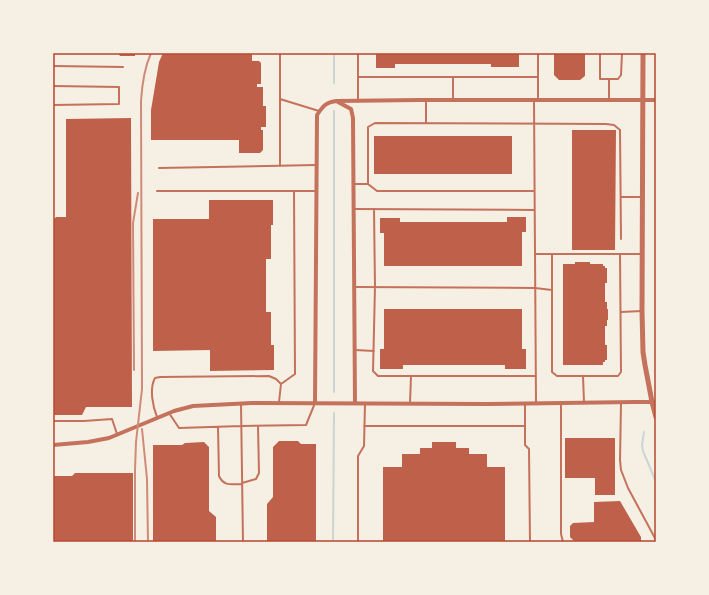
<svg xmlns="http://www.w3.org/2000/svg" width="709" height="595" font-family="'Archivo Narrow',sans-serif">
	<rect width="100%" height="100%" fill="#f6efe4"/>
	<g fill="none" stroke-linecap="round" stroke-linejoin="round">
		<path stroke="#c9d6d2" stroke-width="2" d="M334,53v30
			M334,111v281
			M644,432l-2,13 1,6 13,31
			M333,542l1,-129"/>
	</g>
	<path fill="#bf614a" d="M118,53h17v3h-15z
		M163,53h89v8h7l2,2v21h-4v3h6v19h3v21h-5v3h2v20l-3,3h-21v-13h-88v-30l8,-48z
		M376,53h143v14h-28v-3h-96v4h-19z
		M554,53h31v23l-5,4h-21l-5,-5z
		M131,118l1,289h-46l-4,8h-29v-30l1,-1 -1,-164 3,-3h10v-98z
		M572,130h44l-1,120h-43z
		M374,136h138v38h-138z
		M209,200h64v25h-2v34h-5v53h5v33h3v25l-64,1v-21l-57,1v-132h56z
		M507,217h19v15h-4v34h-138v-33h-4v-15h20v4h107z
		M575,262h15v2h13v2h2v2h2v15h-2v19h2v7h1v11h-1v6h-2v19h2v15h-2v2h-2v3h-40v-101h12z
		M384,309h138v40h4v20h-21v-4h-102v4h-23v-20h4z
		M565,438h50v57h-20v-17h-30z
		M279,441h19l3,3h15v98h-49v-38l6,-7v-50z
		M204,442l5,5v64l7,6v25h-63v-97h29l3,-2z
		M432,442h24v6h13v6h18v13h18v75h-122v-75h19v-13h18v-6h12z
		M75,473h58v69h-80v-66h19z
		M620,501l21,36v5h-66l-5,-5v-11l3,-3 21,-1v-20z"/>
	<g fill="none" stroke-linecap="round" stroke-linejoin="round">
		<path stroke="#c5725c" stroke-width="2" d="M280,53v113
			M358,53v47
			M600,53v26h9v21
			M53,66l70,1
			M358,77h180v23
			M453,77v22
			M538,77v-24
			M609,79h9l3,-4 1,-22
			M53,86l66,1v17l-66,1
			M280,99l39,12
			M426,101v22
			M534,101l2,302
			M159,168l157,-3
			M353,184h15
			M157,191h159
			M534,191h-157l-9,-7v-57l7,-4 231,1 8,1 6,5 1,109
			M621,197h21
			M354,209l180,1
			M374,209l1,78 -2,84 5,5h158
			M535,254h106
			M552,254v118l5,4h61l3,-4 -1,-118
			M355,287l180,1 17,2
			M621,312l21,-1
			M355,350l19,1
			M583,376l1,26
			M279,402l2,-18 14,-10 -1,-183
			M410,403l1,-27
			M621,403l-1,57 1,10 7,18 28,52
			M241,404l2,138
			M561,404v130l2,8
			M169,413l10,15 62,-2 65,-1 9,-22
			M157,417c-4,-10 -8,-28 -2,-39l5,-1 109,-1 7,3 5,5
			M53,421h31l28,-2 5,15
			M364,426h161v19l4,4 1,93
			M525,426v-23
			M218,427l1,49c5,11 13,8 23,8
			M242,483l14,-4 3,-6 -1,-47
			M358,542v-86l6,-10 1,-42"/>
		<path stroke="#c5725c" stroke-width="4" d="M338,102l13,7 2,9 2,285
			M315,403l2,-288c6,-9 9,-13 20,-14l82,-1h237
			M53,445l35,-3 21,-4 65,-27 19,-5 59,-3 235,1 148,-2h21"/>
		<path stroke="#c5725c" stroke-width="5" d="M643,53l-1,258 1,41 2,13 7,37 4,15"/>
		<path stroke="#cf8b77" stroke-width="2" d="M134,370l-1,-147 5,-30
			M142,429l5,50 1,63
			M135,542v-72l1,-28 6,-53 -1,-288c1,-17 3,-32 10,-48"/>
	</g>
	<rect width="709" height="595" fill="none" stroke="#f6efe4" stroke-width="108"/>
	<rect x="54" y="54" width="601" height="487" fill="none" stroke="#b5482f" stroke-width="1.5"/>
</svg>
